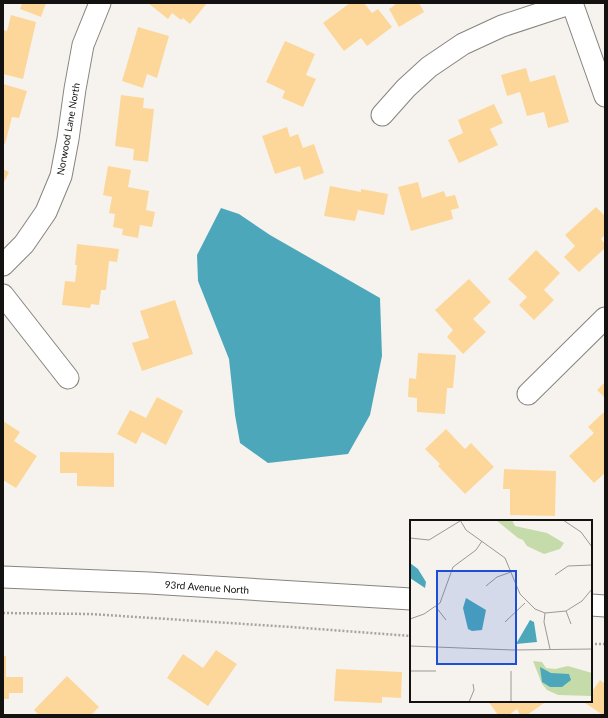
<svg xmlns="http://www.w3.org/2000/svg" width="608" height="718" font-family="Lato,sans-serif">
	<rect width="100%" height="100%" fill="#f6f3ee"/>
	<path fill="#4da7bb" d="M221,208l18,6 31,21 110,63 2,58 -12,59 -22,39 -80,9 -28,-20 -5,-28 -6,-56 -31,-78 -1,-26z"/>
	<path fill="#fdd799" d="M22,3h24l-5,14 -21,-8z
		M148,3h59l-17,21 -7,-6 -2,2 -9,-7 -4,6z
		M350,3h14l8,10 6,-4 14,18 -25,19 -6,-8 -17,13 -21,-28z
		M393,3h26l5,9 -25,15 -10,-18 6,-4z
		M11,15l25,7 -13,57 -20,-5v-44l4,1z
		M138,27l31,9 -12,42 -10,-4 -4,14 -21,-7z
		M285,41l30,13 -9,21 10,4 -13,28 -21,-9 3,-7 -19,-9z
		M526,68l4,14 25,-7 14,47 -21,6 -4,-16 -17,4 -7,-24 -13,4 -6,-21z
		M3,84l24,7 -8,27 -7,-1 -7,27 -2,-1z
		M121,95l23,3 -1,10 11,1 -6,53 -15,-2 1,-11 -19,-3z
		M494,104l9,19 -13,6 8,16 -39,18 -11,-23 15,-7 -5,-13z
		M287,127l3,10 8,-3 5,14 11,-4 10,29 -20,7 -4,-14 -25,8 -13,-38z
		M108,166l23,4 -3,17 21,4 -3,19 9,2 -3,15 -12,-2 -2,13 -16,-3 1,-6 -10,-2 2,-13 -6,-1 3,-16 -9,-2z
		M3,169l6,3 -6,12z
		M418,182l4,16 22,-7 2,6 9,-2 4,13 -8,2 2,9 -42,12 -13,-44z
		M330,186l31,6v-3l27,5 -4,21 -26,-5 -3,11 -31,-5z
		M596,207l9,9v19l-4,4 4,5v4l-26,24 -15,-15 11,-11 -10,-11z
		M77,244l42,5 -2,13 -8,-1 -3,29h-5l-2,15 -8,-1 -1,4 -28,-3 3,-24 10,1 2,-17h-2z
		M536,250l24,23 -16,17 10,10 -20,20 -15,-15 8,-8 -19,-18z
		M469,279l22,23 -18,17 13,13 -23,22 -16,-17 6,-7 -18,-20z
		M175,300l18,54 -51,17 -10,-28 17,-5 -9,-27z
		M418,353l38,2 -3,33h-6l-2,26 -28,-2v-14l-9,-1 1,-19 7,1z
		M605,382v16l-8,-8z
		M157,397l26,14 -17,34 -24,-13 -6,12 -19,-10 13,-24 16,8z
		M605,411v62l-11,10 -25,-27 25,-23 -6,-6z
		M3,421l17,11 -6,9 23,15 -21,32 -13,-8z
		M446,429l19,20 6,-6 23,24 -29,27 -27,-28 2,-2 -15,-15z
		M60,452l54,1v34l-37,-1v-13h-17z
		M504,469l52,2 -1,45 -45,-1v-26h-7z
		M216,650l21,14 -29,42 -41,-28 16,-24 20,14z
		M3,656h3v21h17v16h-14v6h-6z
		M336,669l66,3 -1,26 -19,-1v6l-48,-2z
		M67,676l32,31 -8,8h-52l-5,-5z
		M600,680l5,4v31h-2l-18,-12 1,-2h5v-8z
		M488,701h59l-20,14h-7l-3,-6 -8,6h-11z"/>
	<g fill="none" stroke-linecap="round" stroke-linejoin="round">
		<defs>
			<path id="minor" d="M572,3l33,93
				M382,115l24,-27 23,-21 34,-23 39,-18 70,-23
				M3,265l21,-21 22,-32 15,-36 7,-37 7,-50 8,-44 17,-42
				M3,295l65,83
				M528,394l77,-76
				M3,577l146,6 262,16
				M591,605l14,1"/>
		</defs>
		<use href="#minor" stroke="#87847f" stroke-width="23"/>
		<path stroke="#a6a4a0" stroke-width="2.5" stroke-dasharray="2 2" stroke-linecap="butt" d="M3,613l87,1 201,13 120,9
			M591,644h14"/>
		<use href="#minor" stroke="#fff" stroke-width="21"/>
	</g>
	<g text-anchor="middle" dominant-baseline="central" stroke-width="4" stroke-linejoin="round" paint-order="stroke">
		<g font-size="10" fill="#131210" stroke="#fff">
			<text transform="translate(68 129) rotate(-80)">Norwood Lane North</text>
			<text transform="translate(207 587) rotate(4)">93rd Avenue North</text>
		</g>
	</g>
	<g transform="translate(410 520)">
		<rect width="182" height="182" fill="#f6f3ee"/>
		<path d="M86,0h16l3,6 32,7 17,10 -4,6 -16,5 -17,-8 -4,-6 -5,-2zM123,141l9,1 4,6 9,1 13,-3 24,7v23l-34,-1 -11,-5 -5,-6z" fill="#c6dbaa"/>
		<path d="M0,43l8,6 8,13 -1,6 -15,-10zM56,78l20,12 -4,20 -10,1 -4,-2 -5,-21zM120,100l4,2 3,20 -21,2zM130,147l11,6 18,1 2,6 -9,7h-12l-8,-5z" fill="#4da7bb"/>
		<path fill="none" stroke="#9b9995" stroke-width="1" d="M50,0l6,10 39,28 15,36 15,15 10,4 21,-2 16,-10 10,-12M153,0l18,12 11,15M0,18l19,2 31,-19M145,55l13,-9 24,-1M76,66l11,-9 14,-5M26,87l10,13M156,91l5,13M135,93l-1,9 6,27M0,99l14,-5 16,-11 13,-36 23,-17 6,-9M95,102l20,-19M0,126l103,4 79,-1M0,151h26M101,151v31M59,182l5,-12 -1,-6"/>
		<path fill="#1d4ed8" fill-opacity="0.15" stroke="#1d4ed8" stroke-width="2" d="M27,51h79v93h-79z"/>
		<rect width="182" height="182" fill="none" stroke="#131210" stroke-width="2"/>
	</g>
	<rect width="608" height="718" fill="none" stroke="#131210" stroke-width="8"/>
</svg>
